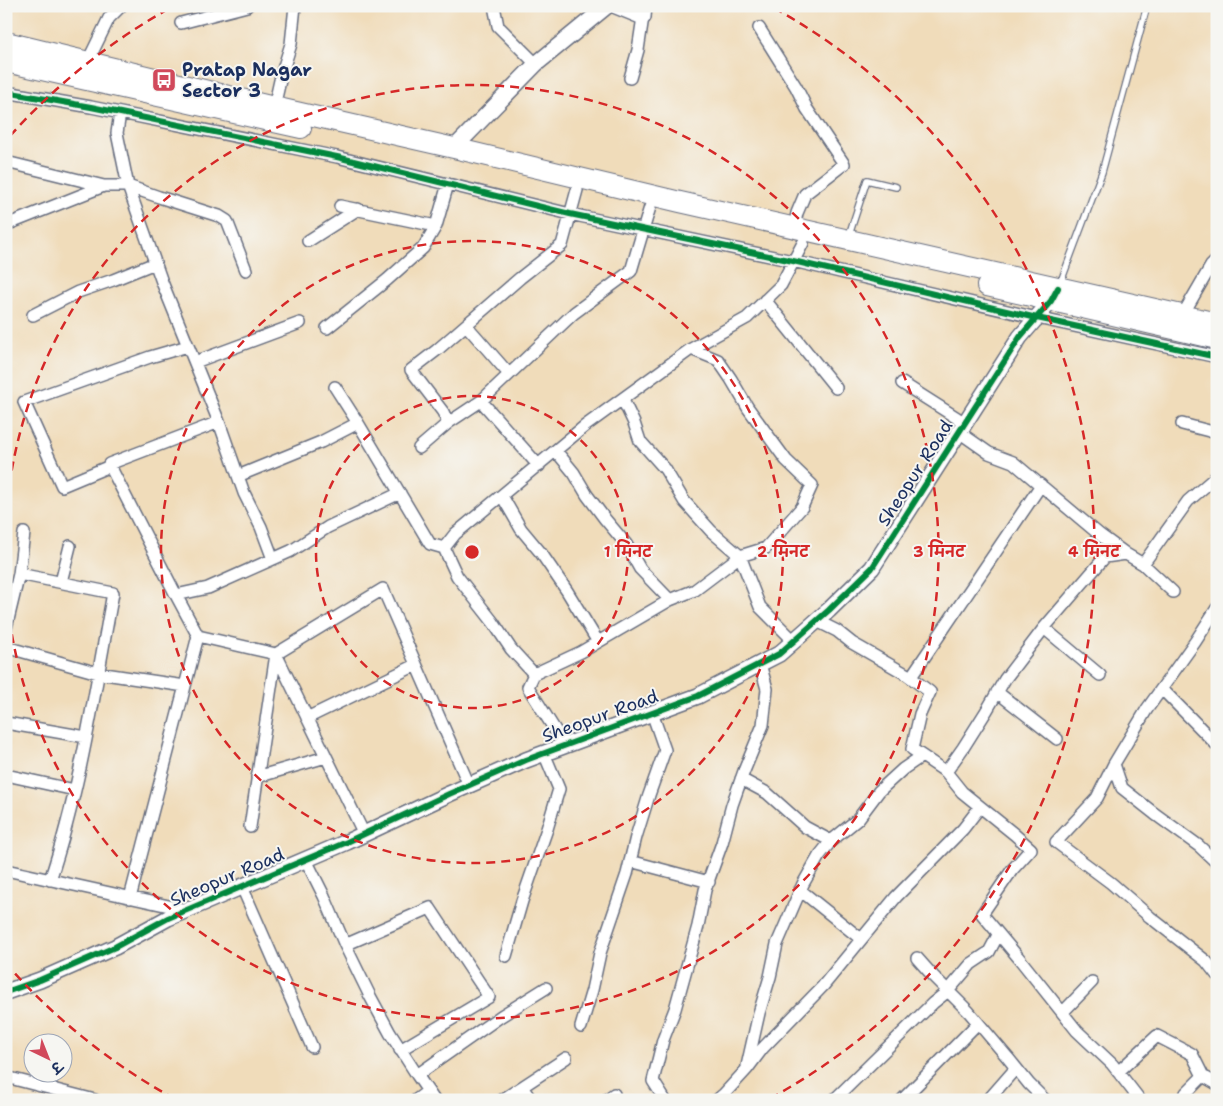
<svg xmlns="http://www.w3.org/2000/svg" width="1223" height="1106" font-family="'Shantell Sans','Playpen Sans Deva',sans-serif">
	<rect width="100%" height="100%" fill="#f6f6f2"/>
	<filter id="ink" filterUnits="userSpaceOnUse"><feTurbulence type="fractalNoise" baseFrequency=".02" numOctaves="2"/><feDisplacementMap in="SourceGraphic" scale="10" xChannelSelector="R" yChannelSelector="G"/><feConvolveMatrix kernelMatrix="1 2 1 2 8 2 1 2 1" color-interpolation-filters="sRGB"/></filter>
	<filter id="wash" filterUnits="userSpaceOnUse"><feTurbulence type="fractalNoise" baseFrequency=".0096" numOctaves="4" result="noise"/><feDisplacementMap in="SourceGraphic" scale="20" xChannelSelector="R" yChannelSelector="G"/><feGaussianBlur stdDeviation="1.12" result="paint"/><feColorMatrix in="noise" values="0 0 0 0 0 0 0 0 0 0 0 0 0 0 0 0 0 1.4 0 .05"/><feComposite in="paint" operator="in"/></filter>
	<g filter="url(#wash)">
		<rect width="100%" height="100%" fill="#f0dcba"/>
	</g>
	<g filter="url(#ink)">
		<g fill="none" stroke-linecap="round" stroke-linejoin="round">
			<defs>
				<path id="service" d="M849,235l18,-55 29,7
					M1060,284l42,-112 45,-166"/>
				<path id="minor" d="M494,6l4,20 38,38
					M181,23l66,-17
					M759,28l37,59 11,22 37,55 -39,30 -8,19 -3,15
					M88,61l21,-43 12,-12
					M630,78l8,-28 5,-33
					M6,92l85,15 246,50 233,57 223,47 244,57 180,39
					M274,107l7,-31 10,-32 4,-38
					M120,113l-3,20 11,53 34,96 57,140 -110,42 67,131 22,41 -68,262
					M6,162l98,24
					M340,206l96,20
					M6,225l98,-39h24l31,11 60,19 8,5 19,49
					M308,241l50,-32
					M765,300l71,88
					M33,315l45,-23 35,-12 42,-17
					M1182,316l29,-50 6,-6
					M466,325l43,49
					M327,328l60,-48 36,-32 13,-22 12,-42
					M691,349l27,11 13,19 17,29 38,52 26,25 -10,22 -36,41 -26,8 -45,34 -25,10 -89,52 -47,22 -23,-25 -18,-27 -36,-46 -13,-28 11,-14 130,-108 106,-77 56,-31 34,-33 22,-42
					M195,362l105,-39
					M902,383l63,40
					M335,387l23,36 72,121 14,4
					M623,400l11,23 6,18 25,28 19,32 27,30 29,25 20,51 34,34
					M481,401l58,65
					M219,422l25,71 17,34 12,32
					M448,423l33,-22 93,-88 57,-42 19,-64
					M1182,424l35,9
					M959,432l30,21 24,9 87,73 26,19 17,10 45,-63 29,-25
					M419,448l29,-25 -5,-11 -32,-42 26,-20 83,-72 42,-33 15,-55
					M556,451l18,22 13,22 18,24 21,25 14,25 30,31
					M110,466l-48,20 -38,-84 126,-45 38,-11
					M238,476l83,-34 37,-19
					M502,496l19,33 20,24 26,38 31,51
					M1143,564l30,28
					M19,574l5,-41
					M61,582l9,-36
					M176,595l32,-7 83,-37 37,-24 72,-34
					M1217,608l-22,34 -48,67 -33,55 -17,34 -41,44 55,41 39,34 56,44 11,14
					M817,621l20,10 15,12 54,31 24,18 -10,22 -8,35 34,23 17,-24 24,-38 18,-31 39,-51 61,-71 21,-3
					M6,628l13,-54 94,19c-18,96 -32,194 -63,287
					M1044,628l56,47
					M198,636l78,18 -26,173
					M6,647l92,26 87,13
					M534,674l-6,13 37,59
					M911,677l130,-192
					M1162,689l55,56
					M997,692l60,47
					M307,718l109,-53
					M6,723l80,14
					M1114,764l8,24 33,26 44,32 18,17
					M946,772l16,20 52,42 17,15 -19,21 -30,44 36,43 59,74 35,33 28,36
					M6,775l69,15
					M257,777l69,-20
					M741,779l26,14 38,34 26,14
					M364,834l-88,-180 107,-65 86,196
					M306,860l18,36 21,49 25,51 20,37 27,42 17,25
					M630,861l79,21
					M6,870l181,40
					M242,887l70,160
					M800,890l61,49
					M345,945l85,-37 59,89 -89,53
					M506,956l16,-55 25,-72 12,-40 -15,-36
					M917,958l16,18 36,36 39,46 21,26 16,16
					M1063,1012l29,-30
					M581,1027l11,-37 8,-37 27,-79 9,-37 13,-42 16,-45 -13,-37
					M747,1066l12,-53 11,-36 7,-33 26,-60 16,-28 12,-15 27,-22 21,-28 24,-22 19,-13
					M1118,1072l39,-36 35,18 11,22
					M417,1075l84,-59 45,-28
					M6,1077l89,23
					M522,1087l9,13
					M416,1100l12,-9
					M502,1100l64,-42
					M606,1100l8,-6
					M665,1100l-12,-19 10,-41 12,-31 23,-83 7,-36 17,-47 10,-38 12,-34 19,-46 4,-36 -7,-25
					M717,1100l7,-6 23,-25 15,-20 61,-63 73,-89 67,-68 17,-22
					M834,1100l99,-97 15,-12 23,-27 18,-12 9,-17
					M902,1100l76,-77
					M988,1100l28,-32
					M1184,1100l2,-7 17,-17 14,8"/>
				<path id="tertiary" d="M616,6l27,11 1,-11
					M454,148l82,-84 71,-58
					M6,992l34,-12 75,-33 53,-29 179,-76 102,-48 77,-34 172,-64 81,-42 50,-44 43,-42 148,-231 31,-36 4,-7"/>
				<path id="trunk" d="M6,42l268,65 180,41 226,54 537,121
					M6,62l295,66
					M987,286l230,53"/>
			</defs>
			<use href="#service" stroke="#666c7e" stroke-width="8"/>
			<use href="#minor" stroke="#666c7e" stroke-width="14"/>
			<use href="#tertiary" stroke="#666c7e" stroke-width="18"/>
			<use href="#trunk" stroke="#666c7e" stroke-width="22"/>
			<use href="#service" stroke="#fff" stroke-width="5.5"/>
			<use href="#minor" stroke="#fff" stroke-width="11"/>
			<use href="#tertiary" stroke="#fff" stroke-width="15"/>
			<use href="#trunk" stroke="#fff" stroke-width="20"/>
			<defs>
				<path id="cycleway" d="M6,92l85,15 246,50 233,57 223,47 244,57 180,39
					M6,992l34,-12 75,-33 53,-29 179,-76 102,-48 77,-34 172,-64 81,-42 50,-44 43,-42 148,-231 31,-36 7,-13"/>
			</defs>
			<use href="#cycleway" stroke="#f6f6f2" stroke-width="9"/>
			<use href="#cycleway" stroke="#00873e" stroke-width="6"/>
		</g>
	</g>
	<g fill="none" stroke="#d62828" stroke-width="2.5" stroke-dasharray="9 6">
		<circle cx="472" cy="552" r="156"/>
		<circle cx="472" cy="552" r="311"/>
		<path d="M6 515A467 467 0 1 1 6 589"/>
		<path d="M175 1099A622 622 0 0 1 10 968M10 136A622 622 0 0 1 170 8M774 8A622 622 0 0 1 769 1099"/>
	</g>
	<defs>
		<symbol id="bus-square" viewBox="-11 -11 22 22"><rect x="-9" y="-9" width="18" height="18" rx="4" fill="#d1495b" stroke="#f6f6f2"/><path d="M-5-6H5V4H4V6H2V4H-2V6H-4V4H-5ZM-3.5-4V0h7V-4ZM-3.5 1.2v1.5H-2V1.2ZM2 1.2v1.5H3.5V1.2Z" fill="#fff"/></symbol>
	</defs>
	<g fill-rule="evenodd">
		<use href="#bus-square" x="150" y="66" width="28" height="28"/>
	</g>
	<g text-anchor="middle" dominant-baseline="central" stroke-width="4" stroke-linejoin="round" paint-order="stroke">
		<g font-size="18" font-weight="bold" fill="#1b2f5e" stroke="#f6f6f2" text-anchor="start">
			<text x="182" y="70">Pratap Nagar<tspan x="182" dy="21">Sector 3</tspan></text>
		</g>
		<g font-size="18" fill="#1b2f5e" stroke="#f6f6f2">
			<text transform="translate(915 473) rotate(-57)">Sheopur Road</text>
			<text transform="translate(600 716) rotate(-20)">Sheopur Road</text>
			<text transform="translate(227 877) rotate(-23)">Sheopur Road</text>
		</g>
	</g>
	<circle cx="472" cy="552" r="8" fill="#d62828" stroke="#f6f6f2" stroke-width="2.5"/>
	<g font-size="15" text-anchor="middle" font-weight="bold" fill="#d62828" stroke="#f6f6f2" stroke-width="4" stroke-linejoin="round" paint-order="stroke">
		<text x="628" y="557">1 मिनट</text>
		<text x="783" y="557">2 मिनट</text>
		<text x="939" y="557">3 मिनट</text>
		<text x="1094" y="557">4 मिनट</text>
	</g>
	<rect width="1223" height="1106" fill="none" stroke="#f6f6f2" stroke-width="25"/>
	<g transform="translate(48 1058) rotate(137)"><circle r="24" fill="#f6f6f2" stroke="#9ea6b7"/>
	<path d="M0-4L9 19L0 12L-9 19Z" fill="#d1495b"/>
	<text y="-8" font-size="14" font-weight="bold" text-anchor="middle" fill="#1b2f5e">उ</text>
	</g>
</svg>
